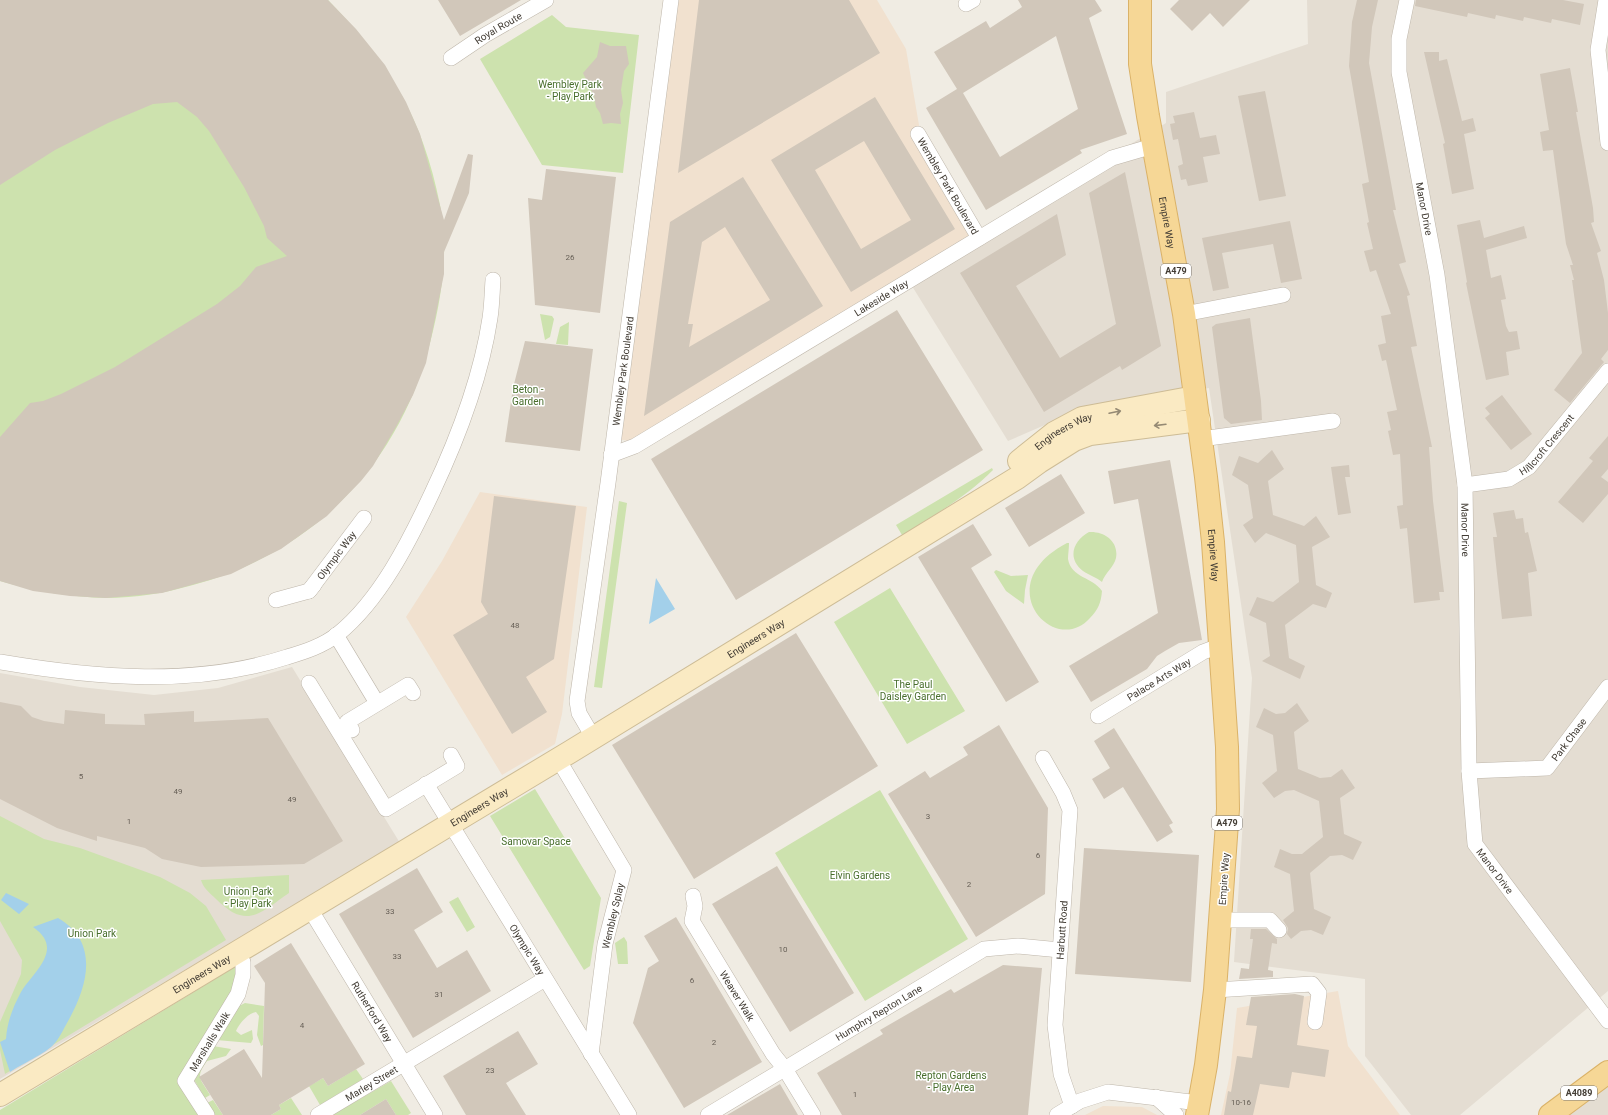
<svg xmlns="http://www.w3.org/2000/svg" width="1608" height="1115" font-family="Roboto,sans-serif">
	<rect width="100%" height="100%" fill="#f0ece3"/>
	<path fill="#e4ddd2" d="M1307,0h301v991l-148,124h-49l-46,-59v-77l-131,-17 18,-284 -43,-290 -125,20 -76,33 -101,-163 259,-155v-31l142,-48z
		M292,667l108,176 -400,236v-406l80,14 74,8 64,-7z
		M1608,1076v39h-56z"/>
	<path fill="#f1e1cf" d="M670,0h207l29,49 14,82 59,101 -350,209 -16,-3z
		M480,492l107,15 -25,207 -7,30 -53,31 -96,-158 36,-56z
		M1338,991l10,55 52,69h-179l9,-41 7,-66z
		M1103,1106l39,1 15,8h-72z"/>
	<path fill="#cde2ae" d="M0,0h328c61,63 95,118 112,205 9,44 2,91 -9,134 -30,123 -116,213 -238,246 -28,8 -57,13 -87,13 -36,-1 -72,-7 -106,-17z
		M552,15l14,12 73,8 -16,138 -81,-8 -62,-106z
		M540,314l12,2 2,3 -4,18 -5,3z
		M569,322l-1,23 -12,-1 4,-17z
		M992,468l1,2c-27,27 -58,45 -91,65l-6,-10z
		M619,501l8,2 -25,185 -8,-1z
		M1089,532c15,-1 30,9 27,26 -2,9 -11,15 -14,24 -6,-5 -13,-7 -19,-11 -17,-13 -9,-31 6,-39z
		M1067,543h2c0,6 -1,11 -1,16 3,19 25,18 34,32 -1,12 -4,19 -12,27 -35,40 -103,-33 -23,-75z
		M996,570l15,6 17,-1 -3,15 -1,14 -18,-13 -12,-19z
		M890,588l75,123 -58,33 -73,-122z
		M535,789l66,109 -11,68 -6,4 -94,-154z
		M880,790l88,149 -103,62 -90,-148z
		M0,816l44,23 36,9 80,29 30,16 16,13 20,34 -221,134 -5,-24v-28l21,-48 1,-14 -22,-39z
		M289,875v18c-29,20 -42,37 -73,6 -6,-6 -13,-11 -15,-19z
		M458,897l17,30 -8,5 -18,-30z
		M624,937l3,5 1,22h-10l-3,-21z
		M243,962v13l-58,106 22,34h-207v-5z
		M245,1003l19,3 -1,39 -2,1 -4,-11 2,-19 -3,-4c-8,1 -17,12 -20,19l5,4 11,-5 1,9 -2,4 -35,-3 23,-34z
		M213,1046l18,3 -5,7 -19,5c-12,17 -7,17 3,34l-5,3 -12,-20z
		M356,1069l7,10 -43,26 -11,-19 14,-8 5,8z
		M391,1081l20,32 -3,2h-12l-10,-16 -26,16h-28z
		M291,1098l11,17h-31l10,-6 -2,-4z
		M213,1100l10,15h-9l-7,-12z"/>
	<path fill="#a3d0ea" d="M656,578l19,31 -26,15z
		M6,893l23,11 -10,10 -18,-14z
		M58,918c43,25 29,70 9,105 -4,7 -8,16 -13,21 -7,9 -34,21 -44,28l-10,-30 6,-3c1,-17 7,-32 15,-47 13,-21 44,-43 12,-65z"/>
	<path fill="#d1c7ba" fill-rule="evenodd" d="M0,0h328l28,29 29,36 21,37 14,32 24,86 24,-66 5,1 -4,38 -25,59v22l-18,89 -13,32 -17,32 -23,39 -12,15 -34,35 -46,33 -50,25 -69,19 -56,5 -36,-2 -37,-5 -33,-10v-144l30,-34 13,-2 18,-7 54,-27 102,-63 23,-18 16,-19 31,-11 -20,-18 -3,-12 -20,-39 -35,-56 -12,-14 -20,-15 -24,2 -45,19 -53,27 -55,35z
		M438,0h83l-61,36z
		M699,0h150l31,53 -202,120z
		M1018,0h77l7,11 -13,7 38,116 -47,16 2,3 -96,57 -60,-102 31,-19 -23,-37 52,-31 4,7 32,-21zM1056,36l22,73 -78,48 -37,-64z
		M1179,0h71l-27,27 -13,-14 -18,18 -22,-22z
		M1357,0h21l-6,27 -3,36 27,147h-3l13,52 -7,2 11,31 -3,1 10,50 -6,1 21,100h-3l4,54 11,91h-5l1,8 -26,3 -7,-75 -7,1 -3,-23 6,-1 -3,-51 -7,1 -5,-24 3,-1 -4,-18 10,-2 -11,-50 -4,1 -4,-16 8,-2 -5,-27 10,-2 -15,-44 -6,2 -6,-21 9,-2 -6,-26 2,-1 -7,-38 7,-2 -20,-116 3,-44z
		M1416,0h147l21,4 -4,21 -28,-6 -1,4 -27,-6 -1,4 -27,-6 -1,4 -27,-6 -1,4 -52,-11z
		M600,42l10,4h16l3,18 -5,7 -3,19 2,13 -3,11 1,10 -10,-1 -8,1 -3,-11 -4,-6 -2,-11 -11,-23 14,-16z
		M1424,52h15v9l8,-2 15,62 11,-3 3,13 -12,3 10,55 -22,5 -9,-50 2,-1z
		M1570,68l8,44h-2l17,96 1,14 -3,1 10,28 -4,2 7,27 4,33v37l-7,9 3,3 -34,41 -16,-13 28,-37 -10,-73h2l-4,-15h3l-7,-21 -13,-94 -10,1 -3,-19 9,-2 -9,-56z
		M1265,91l21,105 -27,5 -21,-105z
		M875,97l80,132 -104,63 -80,-132zM864,141l47,79 -50,29 -46,-79z
		M1194,112l6,26 16,-3 4,19 -17,3 5,25 -20,4 -2,-7 -5,1 -3,-14 5,-2 -5,-25 -5,1 -3,-16 5,-1 -2,-7z
		M546,169l70,8 -16,136 -65,-8 -7,-107 14,2z
		M1125,172l36,174 -39,24 -2,-4 -76,46 -84,-139 97,-59 9,41 -50,31 44,72 56,-34 -27,-131z
		M743,177l80,129 -179,110 26,-194zM725,227l45,73 -81,47 4,-23h-5l14,-82z
		M1480,220l4,18 40,-12 3,12 -41,12 5,28 10,-3 5,24 -5,1 5,26 3,6 8,-1 3,18 -14,3 3,23 -23,5 -20,-97 1,-1 -10,-57z
		M1290,221l12,58 -21,4 -8,-39 -51,9 7,35 -16,3 -11,-53z
		M897,310l86,140 -247,150 -85,-141z
		M1250,318l11,83 1,19 -31,4 -7,-6 -12,-91 4,-3z
		M525,341l68,8 -13,102 -75,-9 8,-54z
		M1502,395l30,39 -21,16 -26,-32 5,-4 -5,-6z
		M1608,436v33l-7,8 7,5v12l-25,29 -25,-21 35,-41 -4,-3z
		M1272,450l12,19 -16,12 5,34 31,11 12,-10 14,21 -18,10 4,38 16,8 -6,15 -13,-4 -28,21 4,33 16,8 -5,13 -38,-18 8,-5 -4,-33 -17,-8 8,-18 16,5 26,-20 -3,-37 -30,-12 -11,10 -12,-18 10,-7 -5,-33 -16,-10 7,-19 19,7z
		M1170,460l32,180 -23,3 -14,8 -8,5 -10,13 -56,33 -22,-36 89,-53 -20,-114 -24,5 -6,-33z
		M1349,465l1,12h-5l6,36 -13,2 -7,-48z
		M1061,474l24,39 -56,34 -24,-39z
		M494,496l82,10 -22,153 -28,18 21,35 -35,22 -59,-99 35,-21 -7,-12z
		M1514,510l2,9 7,-1 2,15 3,-1 9,39 -9,2 4,43 -30,3 -9,-82h4l-4,-24z
		M973,524l19,31 -21,13 68,114 -33,20 -88,-145z
		M796,633l82,133 -184,113 -82,-134z
		M0,702l21,4 11,11 12,4 20,3 1,-14 40,4v10l40,1 -1,-11 50,-3v11l74,-4 75,123 -39,23 -103,3 -39,-8 -17,-11 -48,-12v5l-40,-13 -57,-29z
		M1297,703l12,18 -15,11 4,37 22,9 11,-1 11,-8 13,19 -15,10 4,36 18,8 -9,18 -11,-5 -12,1 -20,17 4,36 17,8 -8,18 -12,-5 -10,1 -10,8 -4,-5 1,-6 -5,-8 11,-9 -4,-37 -16,-7 6,-18 12,5h10l21,-17 -4,-36 -25,-11 -9,1 -11,7 -12,-15 15,-12 -4,-36 -17,-8 8,-19 12,6 9,-1z
		M999,725l49,83 -3,86 -69,43 -88,-143 37,-23 5,7 38,-23 -5,-8z
		M1114,728l59,95 -4,2 4,7 -16,10 -34,-55 -19,12 -12,-20 18,-11 -16,-27z
		M1084,848l115,7 -8,127 -116,-8z
		M777,866l77,127 -64,39 -78,-128z
		M417,868l26,44 -29,18 23,38 30,-18 24,41 -78,47 -74,-124z
		M676,917l86,145 -78,46 -51,-85 15,-55 11,-7 -15,-25z
		M1251,929h15l11,10v5l-5,-1 -4,27 5,1v6l-34,2 2,-11 8,1 4,-30h-3z
		M291,943l74,121 -37,22 -5,-8 -44,27 2,4 -10,6h-48l-24,-38 45,-28 18,29 3,-95 -11,-17z
		M1003,965l39,3 -14,147h-186l-25,-42 66,-39 -3,-4 71,-41 3,4z
		M1295,994l9,2 -7,49 32,5 -4,27 -33,-5 -3,16 -29,-4 -7,31h-29l4,-24 3,1 6,-36 15,2 5,-32 -11,-1 5,-28z
		M518,1031l20,33 -32,19 20,32h-60l-23,-39z
		M780,1084l18,31h-71z
		M386,1099l10,16h-36z"/>
	<g fill="none" stroke-linecap="round" stroke-linejoin="round">
		<defs>
			<g id="street">
				<path id="s1" d="M1407,0l-8,39v33l38,203 28,210 4,286 6,73 133,177"/>
				<path d="M1606,0l-8,50 10,93"/>
				<path d="M966,4l7,-4"/>
				<path id="s2" d="M451,58l34,-23 61,-35"/>
				<path id="s3" d="M918,134l61,104"/>
				<path d="M1184,314l99,-19"/>
				<path d="M1201,439l132,-18"/>
				<path id="s4" d="M611,455l24,-9 477,-288 41,-12"/>
				<path id="s5" d="M1465,485l44,-6 20,-12 79,-96"/>
				<path id="s6" d="M309,591l55,-73"/>
				<path d="M276,600l33,-9 5,-6"/>
				<path d="M336,635l41,68"/>
				<path d="M0,662c94,16 195,25 287,-5 17,-5 36,-11 51,-23 42,-34 71,-92 94,-141 26,-55 49,-115 58,-175 2,-13 2,-25 3,-38"/>
				<path d="M309,683l77,126 71,-43 -6,-11"/>
				<path id="s7" d="M1098,716l105,-64 8,-3 9,1"/>
				<path d="M352,730l-5,-8 61,-37 5,8"/>
				<path id="s8" d="M593,737l-14,-24 -2,-12 31,-218 63,-483"/>
				<path d="M1043,758l20,35 7,17 -15,215 6,49 11,32"/>
				<path d="M564,769l60,101 -19,74 -14,110"/>
				<path id="s9" d="M1469,771l78,-3 61,-81"/>
				<path id="s10" d="M426,784l203,331"/>
				<path id="s11" d="M693,896l2,10 -3,15 81,133 12,15 28,46"/>
				<path id="s12" d="M310,909l125,206"/>
				<path d="M1221,920h49l9,10"/>
				<path d="M1215,990l97,-6 7,9 -4,29"/>
				<path d="M1156,1097l20,18"/>
				<path id="s13" d="M207,1115l-22,-34 53,-87 5,-19v-13"/>
				<path id="s14" d="M318,1115l227,-136"/>
				<path id="s15" d="M708,1115l276,-166 34,-3 42,4"/>
				<path d="M1057,1115l23,-14 28,-9 91,11"/>
			</g>
			<g id="secondary">
				<path id="s16" d="M1019,461l35,-28 28,-15 113,-21"/>
				<path id="s17" d="M0,1095l570,-343 447,-274 22,-16 35,-22 16,-6 109,-14"/>
			</g>
			<g id="primary">
				<path id="s18" d="M1140,0v64l8,52 36,198 22,163 7,65 14,205 1,62 -13,181 -9,75 -9,50"/>
				<path d="M1550,1115l58,-43"/>
			</g>
		</defs>
		<use href="#street" stroke="#beb6aa" stroke-width="16"/>
		<use href="#secondary" stroke="#cdbc96" stroke-width="24"/>
		<use href="#primary" stroke="#dab268" stroke-width="24"/>
		<use href="#street" stroke="#fff" stroke-width="15"/>
		<use href="#secondary" stroke="#faeac3" stroke-width="22"/>
		<use href="#primary" stroke="#f6d796" stroke-width="22"/>
	</g>
	<defs><path id="oneway-shaft" d="M-6 0H5M1.5-3L5.5 0L1.5 3" fill="none" stroke-width="1.6" stroke-linecap="round" stroke-linejoin="round"/></defs>
	<g stroke="#958a74">
		<use href="#oneway-shaft" transform="translate(1115 412) rotate(-12)"/>
		<use href="#oneway-shaft" transform="translate(1160 425) rotate(173)"/>
	</g>
	<g text-anchor="middle" dominant-baseline="central" stroke-width="3" stroke-linejoin="round" paint-order="stroke">
		<g font-size="8" fill="#665f56">
			<text x="570" y="257">26</text>
			<text x="515" y="625">48</text>
			<text x="81" y="776">5</text>
			<text x="178" y="791">49</text>
			<text x="292" y="799">49</text>
			<text x="928" y="816">3</text>
			<text x="129" y="821">1</text>
			<text x="1038" y="855">6</text>
			<text x="969" y="884">2</text>
			<text x="390" y="911">33</text>
			<text x="783" y="949">10</text>
			<text x="397" y="956">33</text>
			<text x="692" y="980">6</text>
			<text x="439" y="994">31</text>
			<text x="302" y="1025">4</text>
			<text x="714" y="1042">2</text>
			<text x="490" y="1070">23</text>
			<text x="855" y="1094">1</text>
			<text x="1241" y="1102">10-16</text>
		</g>
		<g fill="#fff" stroke="#7b7671" stroke-width="1">
			<rect x="1161" y="264" width="30" height="14" rx="3"/>
			<rect x="1212" y="816" width="30" height="14" rx="3"/>
			<rect x="1561" y="1086" width="36" height="14" rx="3"/>
		</g>
		<g font-size="9" font-weight="bold" fill="#423c34">
			<text x="1176" y="271">A479</text>
			<text x="1227" y="823">A479</text>
			<text x="1579" y="1093">A4089</text>
		</g>
		<g font-size="10" fill="#423c34" stroke="#fff">
			<text stroke="none"><textPath href="#s2" startOffset="56">Royal Route</textPath></text>
			<text stroke="none"><textPath href="#s3" startOffset="60">Wembley Park Boulevard</textPath></text>
			<text stroke="none"><textPath href="#s1" startOffset="212">Manor Drive</textPath></text>
			<text stroke="none"><textPath href="#s18" startOffset="225">Empire Way</textPath></text>
			<text stroke="none"><textPath href="#s4" startOffset="313">Lakeside Way</textPath></text>
			<text stroke="none"><textPath href="#s8" startOffset="373">Wembley Park Boulevard</textPath></text>
			<text stroke="none"><textPath href="#s16" startOffset="54">Engineers Way</textPath></text>
			<text stroke="none"><textPath href="#s5" startOffset="96">Hillcroft Crescent</textPath></text>
			<text stroke="none"><textPath href="#s1" startOffset="536">Manor Drive</textPath></text>
			<text stroke="none"><textPath href="#s6" startOffset="45">Olympic Way</textPath></text>
			<text stroke="none"><textPath href="#s18" startOffset="561">Empire Way</textPath></text>
			<text stroke="none"><textPath href="#s17" startOffset="883">Engineers Way</textPath></text>
			<text stroke="none"><textPath href="#s7" startOffset="71">Palace Arts Way</textPath></text>
			<text stroke="none"><textPath href="#s9" startOffset="114">Park Chase</textPath></text>
			<text stroke="none"><textPath href="#s17" startOffset="559">Engineers Way</textPath></text>
			<text stroke="none"><textPath href="#s1" startOffset="884">Manor Drive</textPath></text>
			<text transform="translate(1224 879) rotate(-86)">Empire Way</text>
			<text transform="translate(613 916) rotate(-77)">Wembley Splay</text>
			<text transform="translate(1062 930) rotate(-86)">Harbutt Road</text>
			<text stroke="none"><textPath href="#s10" startOffset="194">Olympic Way</textPath></text>
			<text stroke="none"><textPath href="#s17" startOffset="235">Engineers Way</textPath></text>
			<text stroke="none"><textPath href="#s11" startOffset="113">Weaver Walk</textPath></text>
			<text stroke="none"><textPath href="#s12" startOffset="120">Rutherford Way</textPath></text>
			<text stroke="none"><textPath href="#s15" startOffset="199">Humphry Repton Lane</textPath></text>
			<text stroke="none"><textPath href="#s13" startOffset="87">Marshalls Walk</textPath></text>
			<text stroke="none"><textPath href="#s14" startOffset="62">Marley Street</textPath></text>
		</g>
		<g font-size="10" fill="#486e2c" stroke="#fff">
			<text x="570" y="84">Wembley Park<tspan x="570" dy="12">- Play Park</tspan></text>
			<text x="528" y="389">Beton -<tspan x="528" dy="12">Garden</tspan></text>
			<text x="913" y="684">The Paul<tspan x="913" dy="12">Daisley Garden</tspan></text>
			<text x="536" y="841">Samovar Space</text>
			<text x="860" y="875">Elvin Gardens</text>
			<text x="248" y="891">Union Park<tspan x="248" dy="12">- Play Park</tspan></text>
			<text x="92" y="933">Union Park</text>
			<text x="951" y="1075">Repton Gardens<tspan x="951" dy="12">- Play Area</tspan></text>
		</g>
	</g>
</svg>
